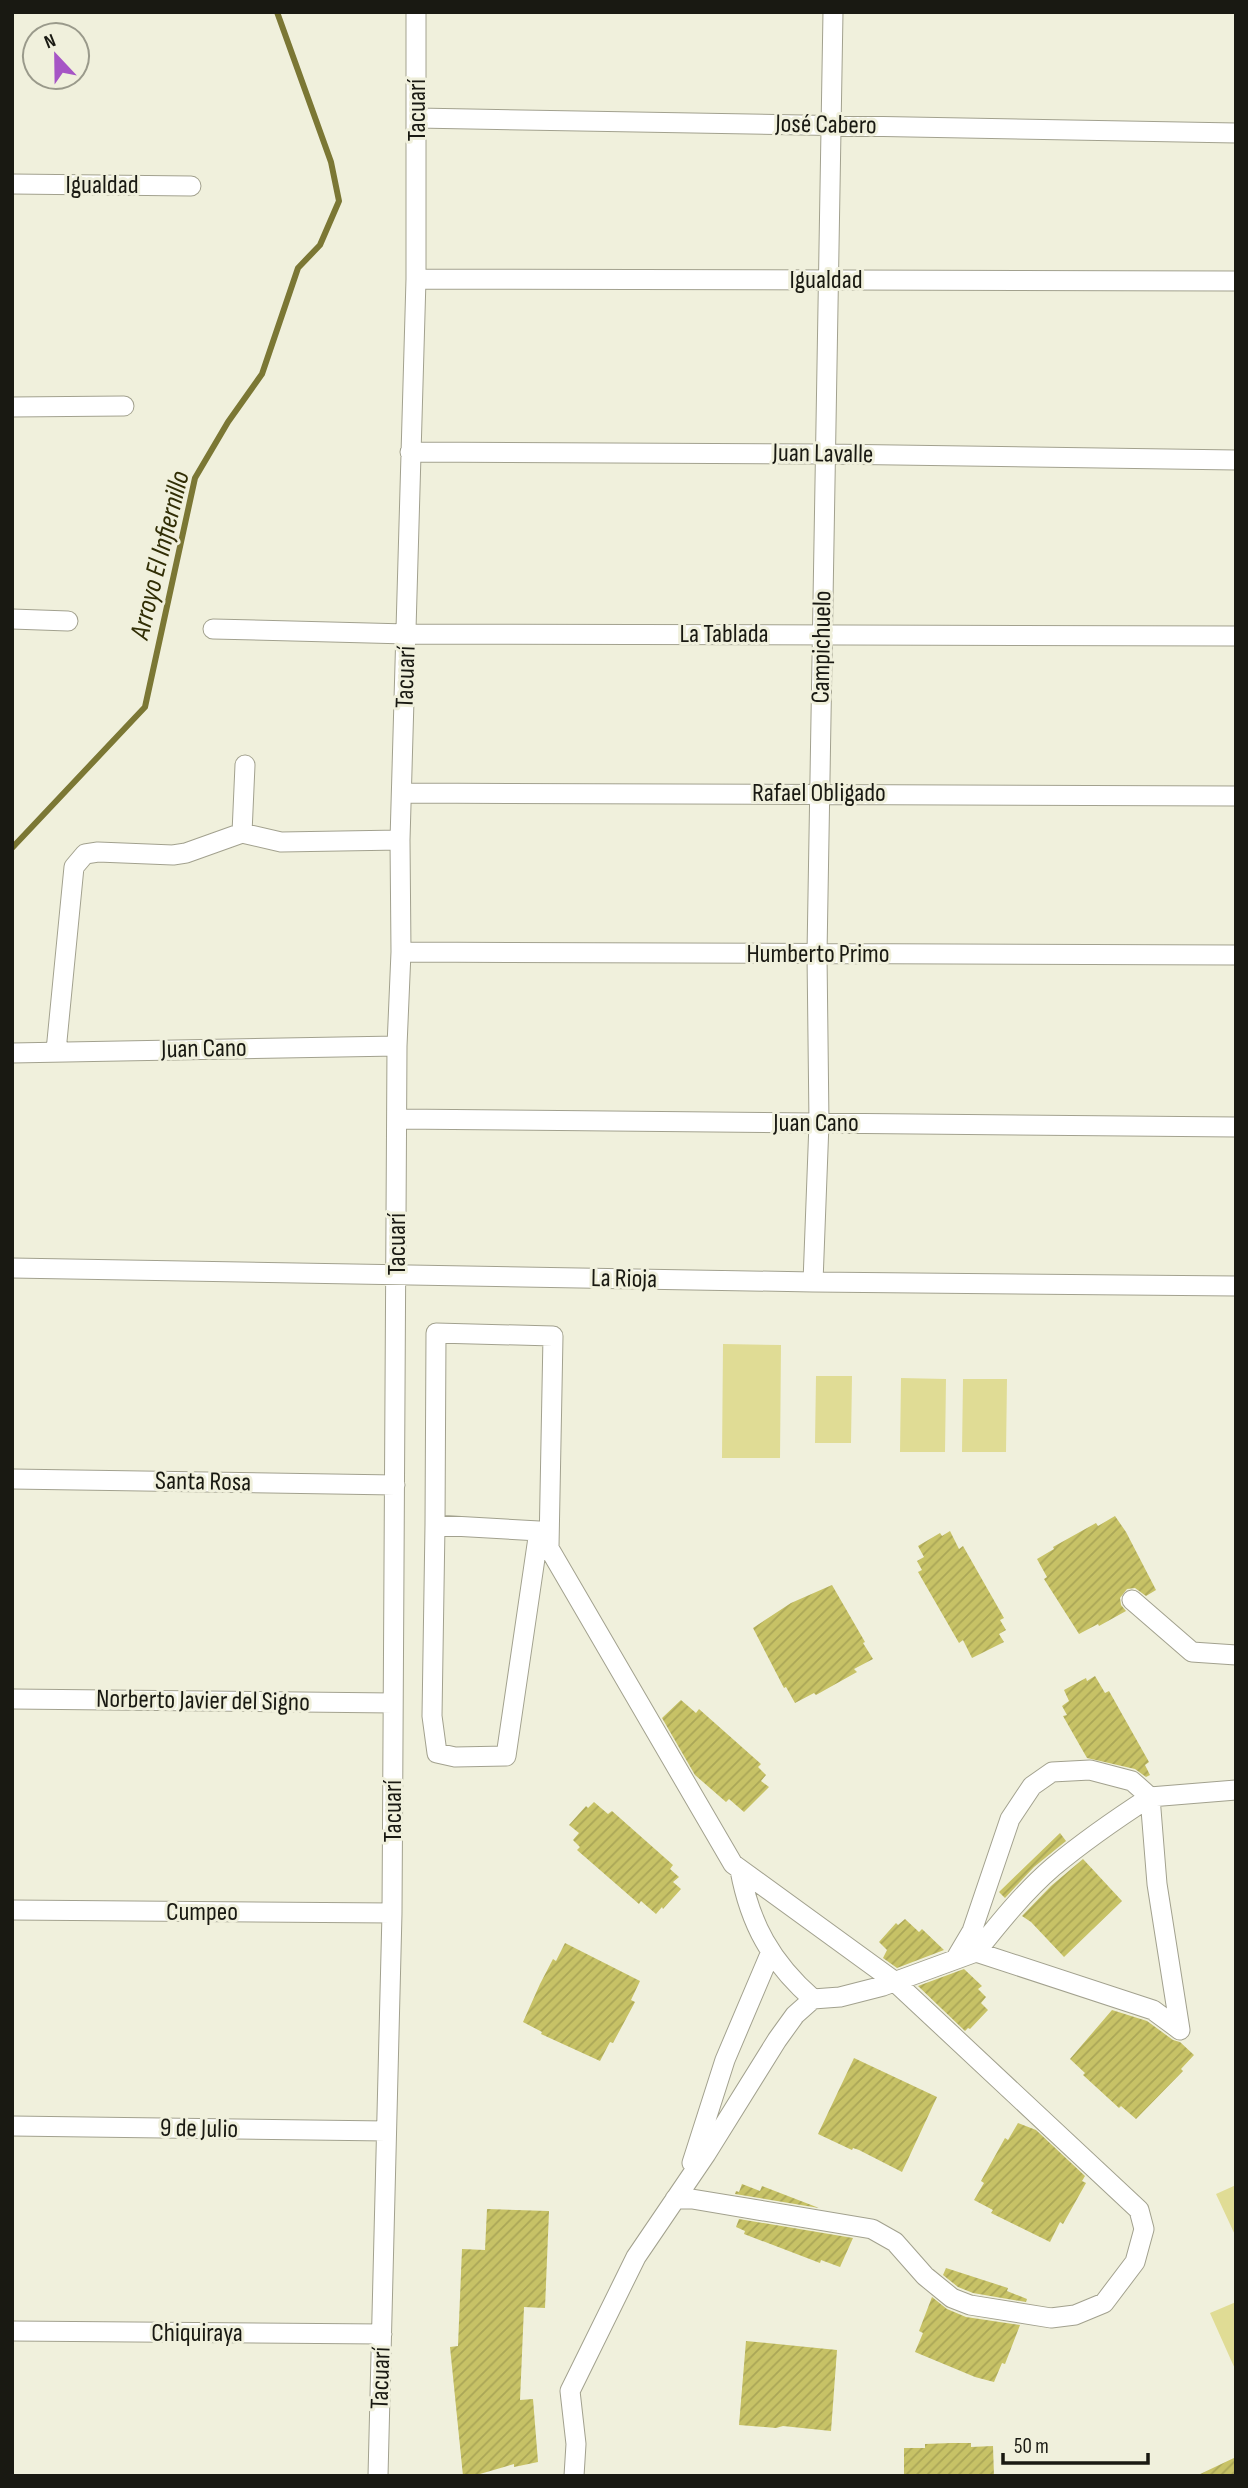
<svg xmlns="http://www.w3.org/2000/svg" width="1248" height="2488" font-family="'Sofia Sans Condensed',sans-serif">
	<defs>
		<pattern id="building-hatch" width="6" height="6" patternUnits="userSpaceOnUse" patternTransform="scale(1.75)"><rect width="6" height="6" fill="#c7c266"/><path d="M-1 1l2-2M0 6l6-6M5 7l2-2" fill="none" stroke="#aaa657"/></pattern>
	</defs>
	<rect width="100%" height="100%" fill="#f0f0dc"/>
	<path fill="#e0dc95" d="M723,1344l58,1 -1,113h-58z
		M816,1376h36l-1,67h-36z
		M901,1378l45,1 -1,73h-45z
		M963,1379h44l-1,73h-44z
		M1236,2185v52l-20,-43z
		M1236,2302v66l-1,1 -25,-56z"/>
	<g fill="none" stroke-linecap="round" stroke-linejoin="round">
		<path stroke="#7b7734" stroke-width="6" d="M12,848l133,-141 50,-229 33,-56 34,-48 36,-106 22,-23 19,-44 -8,-39 -54,-150"/>
	</g>
	<path fill="url(#building-hatch)" d="M1115,1516l11,16 30,58 -10,6 -11,-8 -8,1 -7,9 1,7 5,6 -27,15 -1,-2 -19,10 -35,-55 3,-2 -10,-18 17,-10 -1,-2 43,-24 2,3z
		M950,1531l9,18 4,-3 41,72 -4,2 6,10 -7,4 5,8 -32,16 -9,-18 -4,3 -41,-71 4,-2 -5,-9 7,-4 -6,-11 22,-13 2,3z
		M832,1585l33,57 -2,1 10,16 -19,10 3,3 -41,23 -2,-2 -19,10 -9,-16 -2,1 -31,-60 38,-25z
		M1095,1676l10,17 4,-2 40,71 -4,3 5,10 -4,2 -11,-8 -48,-11 -24,-42 4,-1 -5,-9 7,-5 -5,-11 22,-12 1,3z
		M681,1700l15,13 3,-4 62,55 -3,3 8,8 -5,6 8,6 -25,25 -15,-13 -3,3 -31,-27 -33,-57z
		M594,1802l14,12 4,-3 61,54 -3,4 9,8 -6,5 8,7 -18,20 -1,-2 -6,7 -15,-13 -2,3 -62,-54 3,-3 -7,-7 6,-7 -10,-8 17,-19 2,2z
		M1060,1833l6,8 -32,26 -29,31 -6,-6z
		M1083,1859l39,42 -58,56 -33,-35 -9,-6 29,-30z
		M905,1919l14,13 3,-3 22,21 -47,18 -14,-10 4,-8 -8,-8 17,-19 2,2z
		M565,1943l75,38 -9,19 4,2 -22,41 -3,-1 -10,19 -59,-27 1,-2 -19,-10 17,-38 13,-25 3,2z
		M964,1969l18,17 -4,3 8,8 -5,6 7,7 -18,19 -2,-1 -3,3 -47,-45z
		M1112,2010l35,11 26,19 7,2 14,13 -13,14 2,2 -47,48 -15,-13 -2,2 -36,-33 2,-2 -15,-14z
		M854,2058l83,39 -35,75 -43,-22 -6,-2 -1,2 -34,-16z
		M1018,2123l18,7 49,46 -3,5 4,2 -23,41 -3,-2 -10,20 -59,-29 2,-3 -19,-10 10,-17 -3,-2 24,-43 3,2z
		M742,2184l18,7 2,-5 57,22 -84,-14 1,-3 3,1z
		M487,2209l62,2 -4,97 -21,-1 -4,93 13,-1 5,63 -24,5v-3l-41,12h-10l-13,-129 8,-1 4,-97 23,1z
		M739,2219l114,19 -13,29 -19,-7 -1,3 -76,-29 1,-3 -9,-4z
		M946,2268l62,20 -1,3 20,8 -1,3 -53,-9 -15,-6 -15,-12z
		M932,2297l15,12 19,8 54,8 -15,39 -3,-1 -8,19 -19,-5 -60,-25 8,-19 -4,-2z
		M746,2341l91,9 -6,81 -48,-5 -7,2 -37,-3z
		M952,2443h19v4l22,-1 1,30h-90v-28h21v-4z
		M1236,2457v19h-40z"/>
	<g fill="none" stroke-linecap="round" stroke-linejoin="round">
		<defs>
			<path id="minor" d="M417,118l819,15
				M12,184l179,2
				M416,279l820,2
				M12,407l112,-1
				M410,452l416,2 410,6
				M12,619l56,2
				M213,629l194,5 829,2
				M402,793l834,3
				M242,833l3,-68
				M401,952l835,3
				M56,1051l18,-184 11,-13 13,-2 75,3 13,-2 56,-20 39,9 119,-2
				M12,1053l385,-7
				M397,1119l839,8
				M12,1268l801,14 423,4
				M813,1282l6,-159 -2,-169 16,-942
				M12,1479l383,6
				M435,1525l1,-192 117,3 -4,211
				M539,1531l-104,-6 -3,191 5,37 18,4 51,-1 33,-225 194,333 161,117 245,229 5,19 -9,33 -31,41 -29,12 -24,3 -81,-13 -18,-7 -27,-22 -30,-34 -23,-13 -180,-30h-17
				M1132,1600l60,52 44,3
				M12,1699l381,4
				M740,1870c10,54 31,92 73,129
				M12,1910l380,3
				M956,1958l16,-27 38,-112 22,-33 20,-14 38,-2 42,11 18,16c-34,22 -67,45 -97,70 -29,25 -53,55 -77,85
				M12,2126l374,5
				M692,2163l33,-103 45,-106
				M12,2331l370,3
				M378,2476l14,-563 5,-867 4,-94 -1,-112 16,-561v-267
				M574,2476l2,-32 -6,-53 66,-134 70,-103 71,-114 18,-25 18,-16 27,-2 43,-11 93,-34 177,58 27,20 -23,-146 -7,-87 86,-7"/>
		</defs>
		<use href="#minor" stroke="#a2a18e" stroke-width="21"/>
		<use href="#minor" stroke="#fff" stroke-width="19"/>
	</g>
	<g text-anchor="middle" dominant-baseline="central" stroke-width="6" stroke-linejoin="round" paint-order="stroke">
		<g font-size="26" fill="#191912" stroke="#f0f0dc">
			<text transform="translate(417 110) rotate(-90)">Tacuarí</text>
			<text transform="translate(826 125) rotate(1)">José Cabero</text>
			<text x="102" y="185">Igualdad</text>
			<text x="826" y="280">Igualdad</text>
			<text transform="translate(823 454) rotate(1)">Juan Lavalle</text>
			<text x="724" y="634">La Tablada</text>
			<text transform="translate(822 647) rotate(-89)">Campichuelo</text>
			<text transform="translate(406 677) rotate(-88)">Tacuarí</text>
			<text x="819" y="793">Rafael Obligado</text>
			<text x="818" y="954">Humberto Primo</text>
			<text transform="translate(204 1049) rotate(-1)">Juan Cano</text>
			<text x="816" y="1123">Juan Cano</text>
			<text transform="translate(397 1244) rotate(-90)">Tacuarí</text>
			<text transform="translate(624 1279) rotate(1)">La Rioja</text>
			<text transform="translate(203 1482) rotate(1)">Santa Rosa</text>
			<text transform="translate(203 1701) rotate(1)">Norberto Javier del Signo</text>
			<text transform="translate(393 1811) rotate(-90)">Tacuarí</text>
			<text x="202" y="1912">Cumpeo</text>
			<text transform="translate(199 2129) rotate(1)">9 de Julio</text>
			<text x="197" y="2333">Chiquiraya</text>
			<text transform="translate(381 2378) rotate(-88)">Tacuarí</text>
		</g>
		<g font-size="28" font-style="italic" fill="#312e05" stroke="#f0f0dc">
			<text transform="translate(160 555) rotate(-76)">Arroyo El Infiernillo</text>
		</g>
	</g>
	<rect width="1248" height="2488" fill="none" stroke="#191912" stroke-width="28"/>
	<g transform="translate(56 56) rotate(338)"><circle r="33" fill="#f0f0dc" stroke="#9a9a8b" stroke-width="2"/>
	<path d="M0-5L12 26L0 18L-12 26Z" fill="#a655c5"/>
	<text y="-10" font-size="19" font-weight="bold" text-anchor="middle" fill="#191912">N</text>
	</g>
	<path d="M1003 2453v10h145v-10" fill="none" stroke="#191912" stroke-width="3.5"/>
	<text x="1014" y="2453" font-size="21" fill="#191912" stroke="#f0f0dc" stroke-width="5" paint-order="stroke">50 m</text>
</svg>
